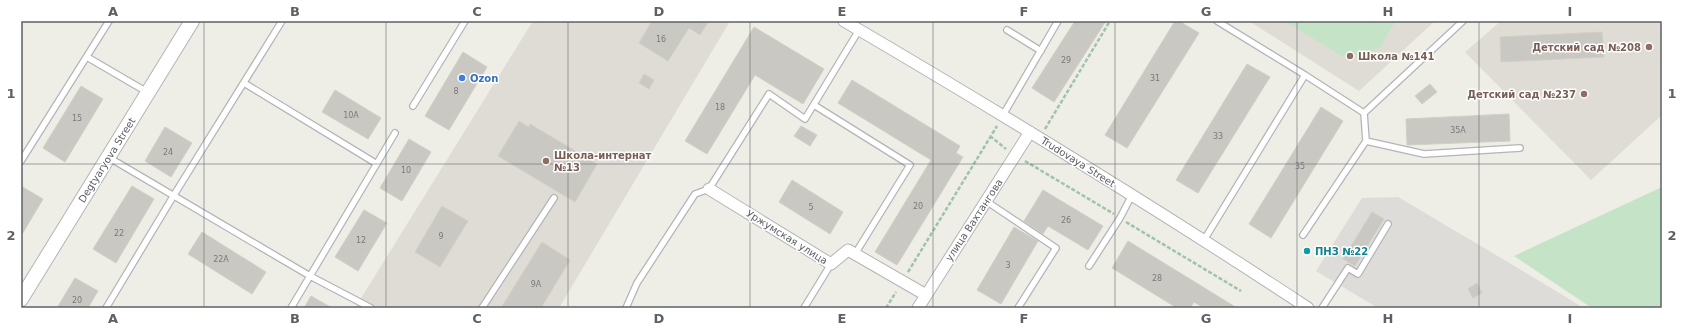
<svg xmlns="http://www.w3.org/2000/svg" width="1683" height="329" font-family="'DejaVu Sans',sans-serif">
	<rect width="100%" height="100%" fill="#eeede6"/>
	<path fill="#dddcd8" d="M1398,197l103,61 83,50h-206l-62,-37 46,-73z"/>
	<path fill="#dedcd4" d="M533,21h197l-171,287h-204z
		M1249,21h186l-76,70z
		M1501,21h161v94l-71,65 -126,-128z"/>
	<path fill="#c5e3c7" d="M1285,21h110v1l-15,25 -20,10 -19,-1z
		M1662,187v121h-70l-78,-52z"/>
	<path fill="#cac8c2" stroke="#d2cfc5" d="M652,21h57l-9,14 -11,-7 -21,33 -29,-18z
		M1075,21h31l-52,81 -22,-14z
		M1175,21h4l20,12 -72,115 -22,-13z
		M754,27l70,42 -21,35 -48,-29 -48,79 -22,-13z
		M1602,32l2,25 -103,5 -1,-25z
		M463,52l24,15 -38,63 -24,-14z
		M1247,64l23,13 -72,116 -22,-13z
		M644,74l10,6 -5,9 -10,-6z
		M852,80l108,66 -4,7 7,4 -66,108 -22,-13 56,-92 -93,-57z
		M1430,84l7,8 -15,12 -7,-8z
		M81,86l22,13 -38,63 -22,-14z
		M335,90l46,28 -13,21 -46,-27z
		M1321,107l22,14 -72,117 -22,-14z
		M1509,114l1,27 -103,4 -1,-26z
		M519,121l10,6 1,-3 67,40 -22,38 -77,-46z
		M801,126l16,9 -7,11 -16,-10z
		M165,127l27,16 -21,34 -26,-16z
		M409,139l22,13 -29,49 -22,-13z
		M792,180l51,32 -13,22 -51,-32z
		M21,186l22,13 -22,37z
		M132,186l22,13 -38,64 -23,-14z
		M1043,190l60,36 -15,24 -40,-24 -5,8 -19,-13z
		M442,206l26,15 -28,46 -25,-15z
		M364,210l23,13 -29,48 -23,-14z
		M1372,212l12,7 -29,47 -12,-7z
		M1014,227l24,14 -37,63 -24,-14z
		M202,232l64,40 -14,22 -64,-40z
		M1128,241l75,46 34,21h-33l-10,-6 -4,6h-13l-65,-40z
		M542,242l28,18 -29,48h-40z
		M75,278l23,13 -10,17h-31z
		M1477,283l5,10 -9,5 -5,-9z
		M311,296l21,12h-28z"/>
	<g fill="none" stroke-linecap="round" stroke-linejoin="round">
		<defs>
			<path id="service" d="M1217,21l88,54
				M1007,30l34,21
				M87,57l60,35
				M244,83l133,81
				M814,105l96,60 -55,89
				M413,106l52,-85
				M1003,115l55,-94
				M1366,141l58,13 96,-6
				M108,157l202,119 61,32
				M21,161l88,-140
				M986,201l70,47 -38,60
				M1303,235l63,-94 -2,-28
				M1204,240l101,-165 59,38 99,-92
				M1089,266l31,-48 12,-23
				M106,308l68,-113 108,-174
				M291,308l104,-175
				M482,308l72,-110
				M626,308l11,-25 58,-89 14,-5 60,-95 36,25 54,-89
				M804,308l27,-44
				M1322,308l26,-40 10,6 30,-50"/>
			<path id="minor" d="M844,21c157,92 312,187 464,287
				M709,189l122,75 17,-14 78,45
				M918,308l112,-176"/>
			<path id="tertiary" d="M21,299l171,-278"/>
		</defs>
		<use href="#service" stroke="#b3b5b9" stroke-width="8"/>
		<use href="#minor" stroke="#b3b5b9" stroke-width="13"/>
		<use href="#tertiary" stroke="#b3b5b9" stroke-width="16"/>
		<path stroke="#9ec4ac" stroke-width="2.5" stroke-dasharray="4 2" stroke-linecap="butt" d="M1045,129l65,-108
			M990,136l16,13
			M1025,161l89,53
			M1126,222l115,69
			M908,272l89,-146
			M886,308l10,-16"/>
		<use href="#service" stroke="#fff" stroke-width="5.5"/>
		<use href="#minor" stroke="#fff" stroke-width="11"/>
		<use href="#tertiary" stroke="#fff" stroke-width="14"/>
	</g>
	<path fill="none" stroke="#5d6065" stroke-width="1" stroke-opacity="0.55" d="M204,21v287M386,21v287M568,21v287M750,21v287M933,21v287M1115,21v287M1297,21v287M1479,21v287M21,164h1641"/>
	<g fill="#8d6e63" stroke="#fff" stroke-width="1.5">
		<circle cx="1649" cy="47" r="4"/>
		<circle cx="1350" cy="56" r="4"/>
		<circle cx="1584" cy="94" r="4"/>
		<circle cx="546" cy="161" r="4"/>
	</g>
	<circle fill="#3f7fe0" stroke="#fff" stroke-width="1.5" cx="462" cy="78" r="4"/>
	<circle fill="#0f9aa8" stroke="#fff" stroke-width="1.5" cx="1307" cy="251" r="4"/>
	<g text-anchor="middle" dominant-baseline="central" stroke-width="3" stroke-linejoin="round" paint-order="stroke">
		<g font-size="8" fill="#787a7c">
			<text x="661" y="39">16</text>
			<text x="1066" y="60">29</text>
			<text x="1155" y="78">31</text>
			<text x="456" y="91">8</text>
			<text x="720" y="107">18</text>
			<text x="351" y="115">10А</text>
			<text x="77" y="118">15</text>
			<text x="1458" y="130">35А</text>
			<text x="1218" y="136">33</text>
			<text x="168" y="152">24</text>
			<text x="1300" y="166">35</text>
			<text x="406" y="170">10</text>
			<text x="918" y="206">20</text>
			<text x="811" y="207">5</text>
			<text x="1066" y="220">26</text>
			<text x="119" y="233">22</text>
			<text x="441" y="236">9</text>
			<text x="361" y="240">12</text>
			<text x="221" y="259">22А</text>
			<text x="1008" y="265">3</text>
			<text x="1157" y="278">28</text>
			<text x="536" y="284">9А</text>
			<text x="77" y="300">20</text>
		</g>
		<g font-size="10" font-weight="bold" fill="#785e54" stroke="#fff" text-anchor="end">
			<text x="1641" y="47">Детский сад №208</text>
			<text x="1358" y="56" text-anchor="start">Школа №141</text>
			<text x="1576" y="94">Детский сад №237</text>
			<text x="554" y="155" text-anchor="start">Школа-интернат<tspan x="554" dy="12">№13</tspan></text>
		</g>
		<g font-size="10" font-weight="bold" fill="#366cbe" stroke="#fff" text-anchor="start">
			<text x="470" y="78">Ozon</text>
		</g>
		<g font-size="10" fill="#5d6065" stroke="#fff">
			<text transform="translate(107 160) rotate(-58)">Degtyaryova Street</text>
			<text transform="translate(1078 162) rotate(32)">Trudovaya Street</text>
			<text transform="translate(974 220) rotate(-57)">улица Вахтангова</text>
			<text transform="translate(787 237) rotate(32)">Уржумская улица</text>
		</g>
		<g font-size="10" font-weight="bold" fill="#0d838f" stroke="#fff" text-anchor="start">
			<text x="1315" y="251">ПНЗ №22</text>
		</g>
	</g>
	<rect width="1683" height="329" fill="none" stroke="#ffffff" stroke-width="44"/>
	<rect x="22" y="22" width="1639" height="285" fill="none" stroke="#5d6065" stroke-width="1.5"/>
	<g font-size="13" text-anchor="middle" font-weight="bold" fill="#5d6065">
		<text x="113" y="16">A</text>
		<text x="295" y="16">B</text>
		<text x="477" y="16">C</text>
		<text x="659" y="16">D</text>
		<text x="842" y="16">E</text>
		<text x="1024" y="16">F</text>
		<text x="1206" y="16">G</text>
		<text x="1388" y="16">H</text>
		<text x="1570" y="16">I</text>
		<text x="11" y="98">1</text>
		<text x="1672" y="98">1</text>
		<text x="11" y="240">2</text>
		<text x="1672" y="240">2</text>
		<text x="113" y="323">A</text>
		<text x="295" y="323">B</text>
		<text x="477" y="323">C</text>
		<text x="659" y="323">D</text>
		<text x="842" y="323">E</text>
		<text x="1024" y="323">F</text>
		<text x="1206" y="323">G</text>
		<text x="1388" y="323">H</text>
		<text x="1570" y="323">I</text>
	</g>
</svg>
